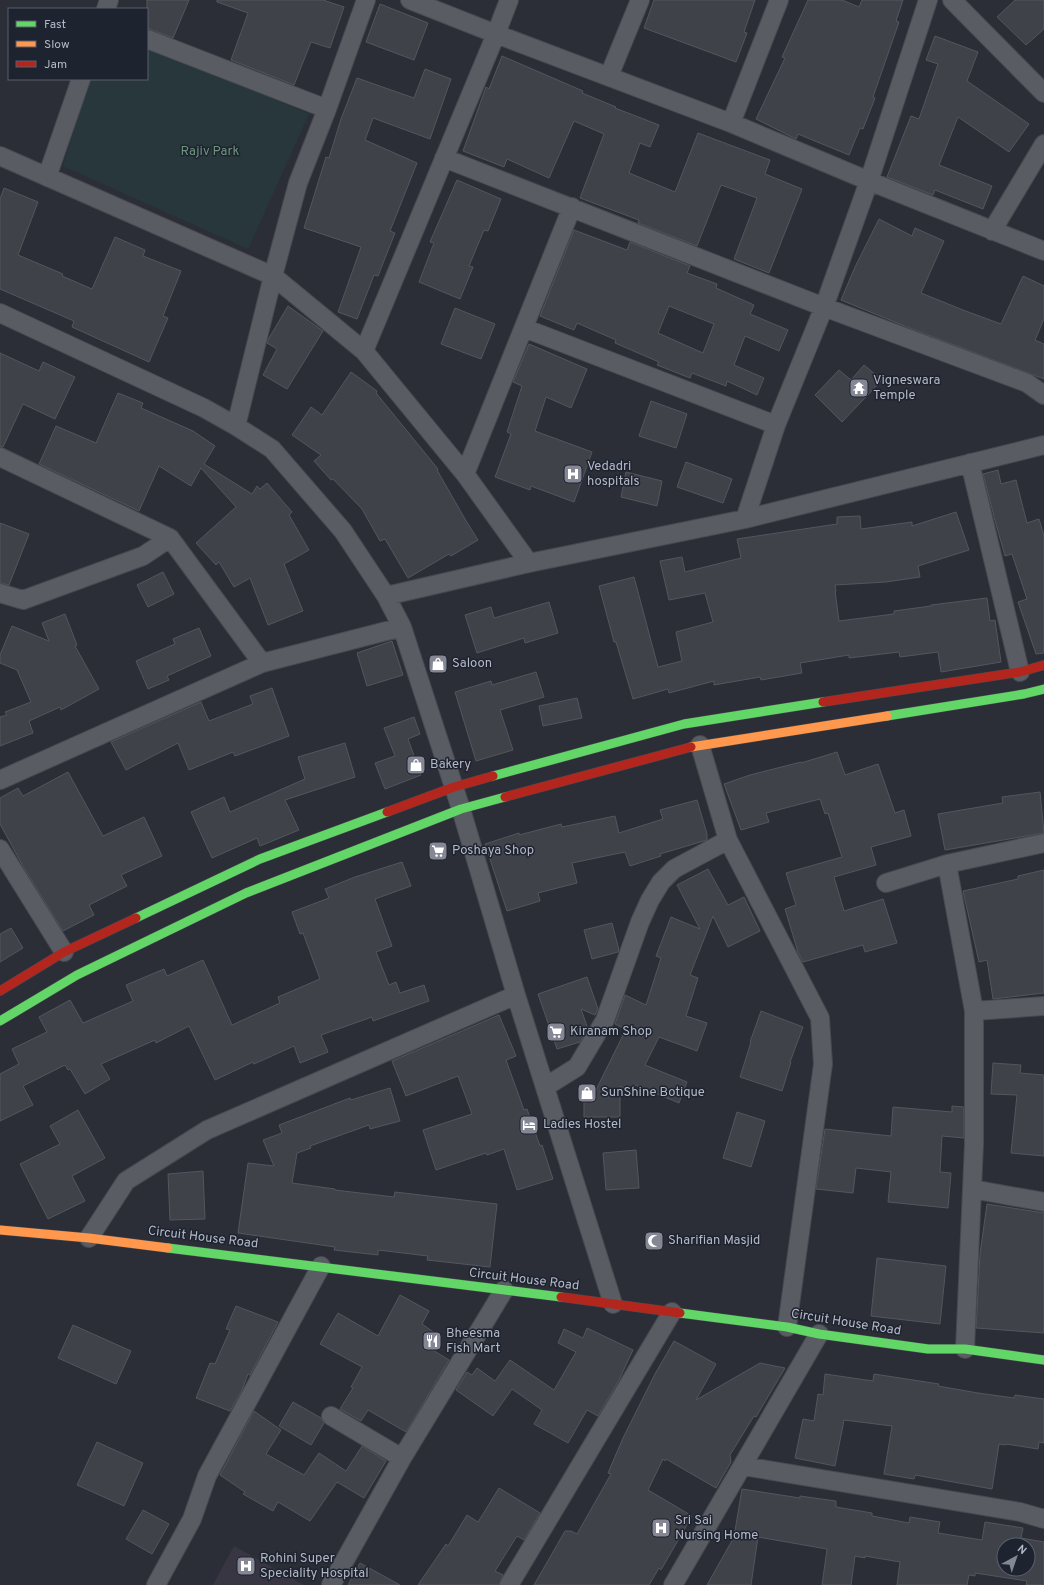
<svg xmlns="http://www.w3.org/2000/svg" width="1044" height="1585" font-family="Overpass,sans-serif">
	<rect width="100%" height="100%" fill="#2b2e36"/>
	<path fill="#383642" d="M234,1546l70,39h-91z"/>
	<path fill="#28373c" d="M147,46l162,68 -61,135 -185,-83 26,-87h58z"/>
	<path fill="#40424a" stroke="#52565d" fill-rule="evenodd" d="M147,0h42l-16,38 -26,-10z
		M217,0h106l21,7 -14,41 -19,-6 -17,43 -63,-25 17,-47 -31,-11z
		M654,0h101l-11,32 3,1 -11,29 -92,-34z
		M808,0h34l17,7 3,-7h41l-7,21 3,1 -26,75 2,1 -12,31 -3,-1 -11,27 -51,-21 -2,5 -40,-20 29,-61 -3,-1z
		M1015,0h29v29l-18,16 -29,-28z
		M380,4l48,19 -14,37 -48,-18z
		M935,36l43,16 -11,29 62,43 -20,28 -51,-35 -19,48 53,21 -9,23 -48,-19 -2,5 -46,-18 24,-61 8,3 19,-55 -12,-4z
		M502,56l81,35 -1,2 34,14 -1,1 44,17 -9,22 -10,-4 -11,30 46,19 23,-59 72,27 -5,14 37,15 -33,84 -35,-14 23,-61 -36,-13 -24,61 -59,-23 1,-3 -59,-22 24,-64 -30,-13 -25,57 -42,-19 -3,8 -41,-16 23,-64 3,2z
		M425,69l26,10 -21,60 -57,-21 -8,22 52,23 -27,68 5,2 -17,43 -4,-1 -17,44 -19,-7 23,-65 -57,-19 22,-71 3,1 12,-39 16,-41 57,20z
		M457,180l44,19 -13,32 -4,-1 -15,36 4,1 -13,32 -41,-17 15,-39 -4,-1z
		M4,188l34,14 -20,53 45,19 -1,2 30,13 23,-52 30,13 -2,6 38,15 -18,45 5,2 -19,44 -77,-35 2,-6 -74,-32v-90z
		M879,219l33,17 3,-8 29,13 -23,52 42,17 38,14 22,-48 21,10v33l-9,21 9,4v35l-137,-52 -66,-27 14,-33z
		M574,230l53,20 3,-8 60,24 -3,7 30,11 -1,4 38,17 -4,9 38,16 -9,21 -34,-15 -11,29 30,13 -7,17 -30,-14 -1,5 -34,-13 -2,5 -33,-13 2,-3 -44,-19 1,-3 -39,-17 -3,7 -34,-14zM669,306l45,18 -11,29 -45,-20z
		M288,306l35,25 -36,58 -24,-14 14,-26 -10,-6 2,-5z
		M455,308l40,16 -14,35 -40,-15z
		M529,344l58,25 -16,39 -25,-11 -11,34 57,21 -18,50 -43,-16 -1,4 -35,-13 16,-43 -4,-2 15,-46 -9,-4z
		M0,353l39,18 4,-9 32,15 -20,42 -32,-15 -20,43h-3z
		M864,365l18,15 -40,42 -27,-27 24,-25 12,10z
		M351,372l26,19 -1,2 62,76 -1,1 28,49 13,21 -27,16 -2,-2 -41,24 -23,-39 -5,2 -18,-32 -29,-30 -2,1 -17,-19 7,-6 -29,-20 19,-28 11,8z
		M118,393l25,10 -2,5 52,23 22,15 -11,18 48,30 5,-8 3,3 7,-6 25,29 -3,3 20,35 -25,14 19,47 -35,14 -18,-47 -16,9 -15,-25 -3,3 -20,-22 40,-36 -35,-39 -10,18 -32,-20 -20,45 -100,-47 17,-38 40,17z
		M651,401l36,13 -11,34 -37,-12z
		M686,462l46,17 -9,24 -46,-16z
		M998,470l3,14 15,-4 11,43 12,-4 5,17v117l-8,1 -18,-52 9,-3 -15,-45 -7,2 -9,-32 -13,-50z
		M626,472l36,9 -5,25 -36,-9z
		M956,512l13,38 -51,16 2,11 -34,5 -51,3 1,6h-1l4,30 55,-7v-3l37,-5v-1l56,-7 3,23 5,-1 6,42 -60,10 -3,-20 -38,5 -1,-5 -50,6v-3l-49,8 2,10 -41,7 -1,-3 -46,8v-4l-45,12 -1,-4 -35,10 -17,-57h-2l-15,-56 35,-9 24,90 24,-6 -6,-29 37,-10 -8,-29 -36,7 -9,-39 22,-4 3,15 56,-14 -4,-19 100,-15v-7l23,-1 1,13 51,-7v4z
		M0,523l29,11 -20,51 -9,-2z
		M163,572l11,22 -26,13 -11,-22z
		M549,602l9,31 -33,10 -1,-5 -47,15 -12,-38 26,-8 3,11z
		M65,614l12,31 -2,1 24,43 -38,21 -1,-3 -31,14 4,12 -33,13v-29l7,-2 -2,-3 26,-10 -14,-32 -17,-7v-8l12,-29 37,15 -7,-18z
		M199,628l12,28 -44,20 2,4 -21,9 -12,-28 39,-17 -2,-5z
		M392,641l11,34 -36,11 -10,-33z
		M536,672l8,25 -44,13 13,40 -37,11 -21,-69 36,-11 1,4z
		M272,688l17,48 -54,20 -2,-4 -44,18 -11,-27 -52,27 -15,-28 90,-40 8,19 44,-17 -3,-8z
		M577,698l5,20 -39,8 -4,-20z
		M414,717l6,17 -12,5 13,36 -36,14 -10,-26 20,-7 -11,-28z
		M345,743l10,34 -70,23 14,30 -39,16 -3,-8 -45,20 -21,-46 33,-15 6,15 75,-33 -7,-22z
		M837,752l8,23 33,-11 17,49 9,-3 7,26 -40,11 5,18 -42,12 10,34 39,-12 14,44 -32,9 -2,-7 -60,17 -5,-10 -13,-43 11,-4 -10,-32 56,-16 -14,-44 -3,1 -5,-15 -54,14 3,9 -28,8 -17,-46 26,-9 51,-13v1z
		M68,772l35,64 41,-19 18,39 -41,19 6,11 -38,19 5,10 -31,16 -39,-63 -24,-44v-26l18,-10 5,8z
		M1040,792l4,41 -99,17 -7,-36 65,-11 -1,-6z
		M697,800l10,34v6l-47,14 1,2 -31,10 -5,-14 -53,11 5,20 -39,10 2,8 -33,10 -22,-67 34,-11v2l42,-11 1,3 53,-11 4,17 44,-14 -3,-9z
		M402,862l9,24 -36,13 17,47 -16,6 13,33 7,-3 4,11 24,-8 5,16 -56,20 -1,-4 -51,18 7,17 -28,11 -6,-17 -40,18 -1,-2 -38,18 -26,-54 -33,17 -1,-3 -54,24 9,15 -25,15 -15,-25 -2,1 -3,-5 -42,21 10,19 -33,16v-47l19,-10 -7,-15 35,-17 -8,-15 31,-17 13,23 50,-22 -7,-16 38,-16 3,7 36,-16 29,65 48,-22 -2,-6 42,-18 -17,-46 -3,1 -8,-22 37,-14 -4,-9 30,-12z
		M708,869l20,36 16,-8 16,34 -32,16 -15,-31 -23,59 8,3 -12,38 21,7 -10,28 -38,-14 -14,28 42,17 -8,21 -44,-18 -3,7 -12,-6v31h-36v-23h10l34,-69 -7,2 -6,-3 10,-29 21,10 15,-47 -5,-2 15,-39 29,12 -23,-44z
		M1044,870v123l-51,6 -6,-39 -8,2 -16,-71 55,-12v-3z
		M612,923l7,27 -1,2 -26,7 -8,-29z
		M11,928l12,20 -23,14v-28z
		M587,977l11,32 -3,6 -14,-6 7,20 -8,13 -23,7 -19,-55z
		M761,1011l42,16 -13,35h1l-9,29 -42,-14 11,-35h-1z
		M499,1015l17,41 -10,4 18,50 3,-1 13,37 2,-1 11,34 -36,11 -13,-41 -17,6 -1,-2 -50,17 -13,-40 49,-16 -14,-38 -52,20 -14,-35z
		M993,1063l28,2 -1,8 24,2v81l-33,-3 6,-58 -26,-1z
		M390,1088l10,33 -30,8 -1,-4 -59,21 1,2 -14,5 -5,30 43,6v1l59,7 1,-5 102,12 -7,63 -63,-7 1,-4 -50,-6v5l-44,-5 1,-3 -97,-14 10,-70 26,3 -11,-26 19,-7 -3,-8 71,-27 1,2z
		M952,1106l12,1v31l-22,-2 -2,36 11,1 -3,35 -60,-6 3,-30 -35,-4 -3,25 -37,-4 9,-60 66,7 2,-29 59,5z
		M78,1110l27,48 -33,18 13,25 -37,18 -28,-55 40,-20 -10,-18z
		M737,1112l28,9 -14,46 -28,-9z
		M636,1150l3,38 -33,2 -3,-37z
		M203,1171l2,48 -35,1 -2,-46z
		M987,1204l57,9v120l-68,-5 4,-74z
		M877,1258l69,8 -6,58 -69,-8z
		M400,1295l29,16 -7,13 17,12 -8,13 18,11 -43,72 -38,-22 -7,11 -21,-12 13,-21 -2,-1 11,-20 -42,-23 18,-31 40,23z
		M236,1306l42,16 -28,53 -2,-1 -6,16 -12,21 -34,-13 14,-35 5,1 15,-34 -4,-1z
		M73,1325l58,26 -15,33 -58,-26z
		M587,1328l46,22 -14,30 -21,36 -11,-6 -19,33 -34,-19 8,-14 -30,-21 -19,27 -37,-26 11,-18 5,3 5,-7 18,13 15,-21 44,30 22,-38 -18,-9 6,-14 19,9z
		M674,1341l42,23 -20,36 64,-37 25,5 -29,49 -2,-1 -24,39 1,7 -15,26 -50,-29 -1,2 -2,-2 -15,31 44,26 -31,54 -2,-2 -10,17h-115l31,-54h6l6,3 34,-60 -3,-1 15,-35 32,-64z
		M825,1374l48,7 1,-7 65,10 -1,2 40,7 36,5 1,-3 29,4v44l-5,-1 -1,7 -32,-5v1l-7,-1 -7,45 -77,-14 -1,4 -30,-5 8,-48 -48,-6 -9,46 -40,-8 8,-39 11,2 4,-27 5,1z
		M293,1402l28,16 3,5 -13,22 -32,-19z
		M254,1411l27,19 -15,24 38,21 15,-22 27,18 16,-25 24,15 -22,37 -27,-16 -27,39 -32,-19 -5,9 -30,-17 2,-2 -25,-17z
		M97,1442l46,21 -19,43 -47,-21z
		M499,1488l41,25 -16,27 -7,-4 -22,35 8,4 -4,10h-81l28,-41 2,2 19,-31 11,7z
		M742,1489l58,9v-2l36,5v6l36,6v3l37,7 1,-6 30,5 -2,11 44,7 3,-18 38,6 -2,10 23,4v43h-18l1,-4 -52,-8v3l-6,-1 -2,10h-70l3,-23 -35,-6v2l-10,-2 -4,29h-29l5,-36 -69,-12 -7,48h-44l27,-48zM1004,1545h24v24h-24z
		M143,1510l26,14 -17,30 -26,-15z
		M360,1563l40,22h-52z"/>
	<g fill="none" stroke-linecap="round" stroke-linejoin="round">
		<defs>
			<path id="street" d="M410,0l86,34 235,89 138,58 175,70
				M952,0l92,93
				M106,9l3,-9
				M147,39l180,70
				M609,76l31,-76
				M731,123l48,-123
				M0,156l273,120 91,75 101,123 64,89
				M444,158l380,149 203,76 17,12
				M47,177l34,-98
				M992,231l52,-87
				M0,313l204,95 32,18 36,23 71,82 43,65 16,31 59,182 55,186 97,309
				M524,328l252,97
				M364,351l132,-317 13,-34
				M236,426l37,-150 25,-93 29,-74 39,-109
				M0,457l170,81 92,125
				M970,463l50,209
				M465,474l107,-267
				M745,519l31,-94 48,-118 45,-126 59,-181
				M0,593l23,7 120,-44 27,-18
				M386,596l143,-33 216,-44 299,-74
				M700,745l28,95 92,178 3,46 -36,263
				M0,780l262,-117 140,-36
				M0,849l64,103
				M886,883l61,-19
				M974,1011l70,-5
				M545,1087l32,-20 28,-47 35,-98 10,-22 11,-18 13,-13 54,-29
				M972,1189l72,13
				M89,1238l37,-57 81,-51 309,-135
				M965,1349l9,-205v-133l-27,-147 97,-21
				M331,1416l71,42
				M743,1466l277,46 24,7
				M156,1585l36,-66 15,-43 114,-210
				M331,1585l71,-127 102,-168
				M509,1585l163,-273
				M673,1585l146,-251"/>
			<path id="fast" d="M887,716l137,-22 20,-5
				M493,776l191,-52 139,-22
				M136,918l124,-59 127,-47
				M0,1021l77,-46 169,-82 215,-84 44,-12
				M168,1248l393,49
				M680,1313l107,14 32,7 109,15h37l79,11"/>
			<path id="slow" d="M691,747l196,-31
				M0,1230l89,8 79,10"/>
			<path id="jam" d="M823,702l197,-30 24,-7
				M505,797l186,-50
				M387,812l67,-25 39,-11
				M0,991l64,-39 72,-34
				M561,1297l119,16"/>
		</defs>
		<use href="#street" stroke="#47494f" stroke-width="20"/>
		<use href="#fast" stroke="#47494f" stroke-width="10"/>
		<use href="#slow" stroke="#47494f" stroke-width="10"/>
		<use href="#jam" stroke="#47494f" stroke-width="10"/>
		<use href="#street" stroke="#5a5c64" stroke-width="18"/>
		<use href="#fast" stroke="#63d668" stroke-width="9"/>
		<use href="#slow" stroke="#ff974d" stroke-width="9"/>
		<use href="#jam" stroke="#b3261e" stroke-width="9"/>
	</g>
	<defs>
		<symbol id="temple-square" viewBox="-11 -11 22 22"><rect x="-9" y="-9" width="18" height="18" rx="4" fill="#858894" stroke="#1e2330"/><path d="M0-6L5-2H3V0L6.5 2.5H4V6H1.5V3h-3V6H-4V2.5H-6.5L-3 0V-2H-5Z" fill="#fff"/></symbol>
		<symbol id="hospital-square" viewBox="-11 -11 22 22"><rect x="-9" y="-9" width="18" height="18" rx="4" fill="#858894" stroke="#1e2330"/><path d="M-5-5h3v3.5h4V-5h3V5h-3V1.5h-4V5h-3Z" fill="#fff"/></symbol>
		<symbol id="shop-square" viewBox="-11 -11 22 22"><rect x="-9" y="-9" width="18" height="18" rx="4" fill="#858894" stroke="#1e2330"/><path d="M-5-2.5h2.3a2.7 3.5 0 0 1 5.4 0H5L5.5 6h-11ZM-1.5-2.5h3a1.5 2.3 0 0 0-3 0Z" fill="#fff"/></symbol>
		<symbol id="supermarket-square" viewBox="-11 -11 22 22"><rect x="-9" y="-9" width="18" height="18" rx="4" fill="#858894" stroke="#1e2330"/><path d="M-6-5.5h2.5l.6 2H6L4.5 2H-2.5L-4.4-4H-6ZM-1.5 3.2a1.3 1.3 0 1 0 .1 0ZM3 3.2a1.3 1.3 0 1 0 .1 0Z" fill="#fff"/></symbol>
		<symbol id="hotel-square" viewBox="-11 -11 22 22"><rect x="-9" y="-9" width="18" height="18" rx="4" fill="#858894" stroke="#1e2330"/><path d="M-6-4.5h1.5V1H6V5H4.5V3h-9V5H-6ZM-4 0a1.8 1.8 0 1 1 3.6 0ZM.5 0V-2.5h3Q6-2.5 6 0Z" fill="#fff"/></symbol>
		<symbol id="mosque-square" viewBox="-11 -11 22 22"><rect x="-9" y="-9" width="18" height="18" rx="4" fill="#858894" stroke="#1e2330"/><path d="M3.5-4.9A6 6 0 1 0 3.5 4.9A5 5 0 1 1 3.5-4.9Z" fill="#fff"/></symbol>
		<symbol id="restaurant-square" viewBox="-11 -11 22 22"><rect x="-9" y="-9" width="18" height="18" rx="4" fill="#858894" stroke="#1e2330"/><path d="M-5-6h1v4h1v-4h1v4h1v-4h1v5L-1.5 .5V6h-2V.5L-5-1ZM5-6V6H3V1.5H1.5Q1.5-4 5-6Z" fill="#fff"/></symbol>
	</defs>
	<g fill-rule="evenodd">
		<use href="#temple-square" x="848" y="377" width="22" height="22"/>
		<use href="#hospital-square" x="562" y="463" width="22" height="22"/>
		<use href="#shop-square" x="427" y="653" width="22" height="22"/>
		<use href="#shop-square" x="405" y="754" width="22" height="22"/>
		<use href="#supermarket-square" x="427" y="840" width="22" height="22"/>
		<use href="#supermarket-square" x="545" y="1021" width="22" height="22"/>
		<use href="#shop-square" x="576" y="1082" width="22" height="22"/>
		<use href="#hotel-square" x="518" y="1114" width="22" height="22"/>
		<use href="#mosque-square" x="643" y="1230" width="22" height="22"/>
		<use href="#restaurant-square" x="421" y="1330" width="22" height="22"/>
		<use href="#hospital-square" x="650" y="1517" width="22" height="22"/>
		<use href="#hospital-square" x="235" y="1555" width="22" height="22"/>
	</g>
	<g text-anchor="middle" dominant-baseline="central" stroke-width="3" stroke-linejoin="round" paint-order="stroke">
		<g font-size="13" fill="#6e957e" stroke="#1e2330">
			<text x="210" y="152">Rajiv Park</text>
		</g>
		<g font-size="13" fill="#b5b9c7" stroke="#1e2330" text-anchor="start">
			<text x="873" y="381">Vigneswara<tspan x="873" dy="15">Temple</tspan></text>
			<text x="587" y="467">Vedadri<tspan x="587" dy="15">hospitals</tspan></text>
			<text x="452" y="664">Saloon</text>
			<text x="430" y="765">Bakery</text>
			<text x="452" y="851">Poshaya Shop</text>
			<text x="570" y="1032">Kiranam Shop</text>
			<text x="601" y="1093">SunShine Botique</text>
			<text x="543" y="1125">Ladies Hostel</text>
			<text x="668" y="1241">Sharifian Masjid</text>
			<text x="446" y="1334">Bheesma<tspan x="446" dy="15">Fish Mart</tspan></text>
			<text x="675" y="1521">Sri Sai<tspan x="675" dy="15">Nursing Home</tspan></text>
			<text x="260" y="1559">Rohini Super<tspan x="260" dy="15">Speciality Hospital</tspan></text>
		</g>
		<g font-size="13" fill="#b5b9c7" stroke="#1e2330">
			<text transform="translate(203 1238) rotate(7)">Circuit House Road</text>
			<text transform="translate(524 1280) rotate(7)">Circuit House Road</text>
			<text transform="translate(846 1323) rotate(9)">Circuit House Road</text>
		</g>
	</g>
	<rect x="8" y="8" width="140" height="72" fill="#1e2330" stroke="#5a5f6c"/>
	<rect x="16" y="21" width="20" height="6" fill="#63d668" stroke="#5a5f6c"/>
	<text x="44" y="28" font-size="12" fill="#b5b9c7">Fast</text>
	<rect x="16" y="41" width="20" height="6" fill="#ff974d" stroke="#5a5f6c"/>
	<text x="44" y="48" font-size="12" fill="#b5b9c7">Slow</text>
	<rect x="16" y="61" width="20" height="6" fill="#b3261e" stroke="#5a5f6c"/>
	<text x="44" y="68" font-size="12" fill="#b5b9c7">Jam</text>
	<g transform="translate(1016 1557) rotate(40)"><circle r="19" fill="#1e2330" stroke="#5a5f6c"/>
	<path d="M0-3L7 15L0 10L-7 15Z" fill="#858894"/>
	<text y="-6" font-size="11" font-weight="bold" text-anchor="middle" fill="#b5b9c7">N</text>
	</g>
</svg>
